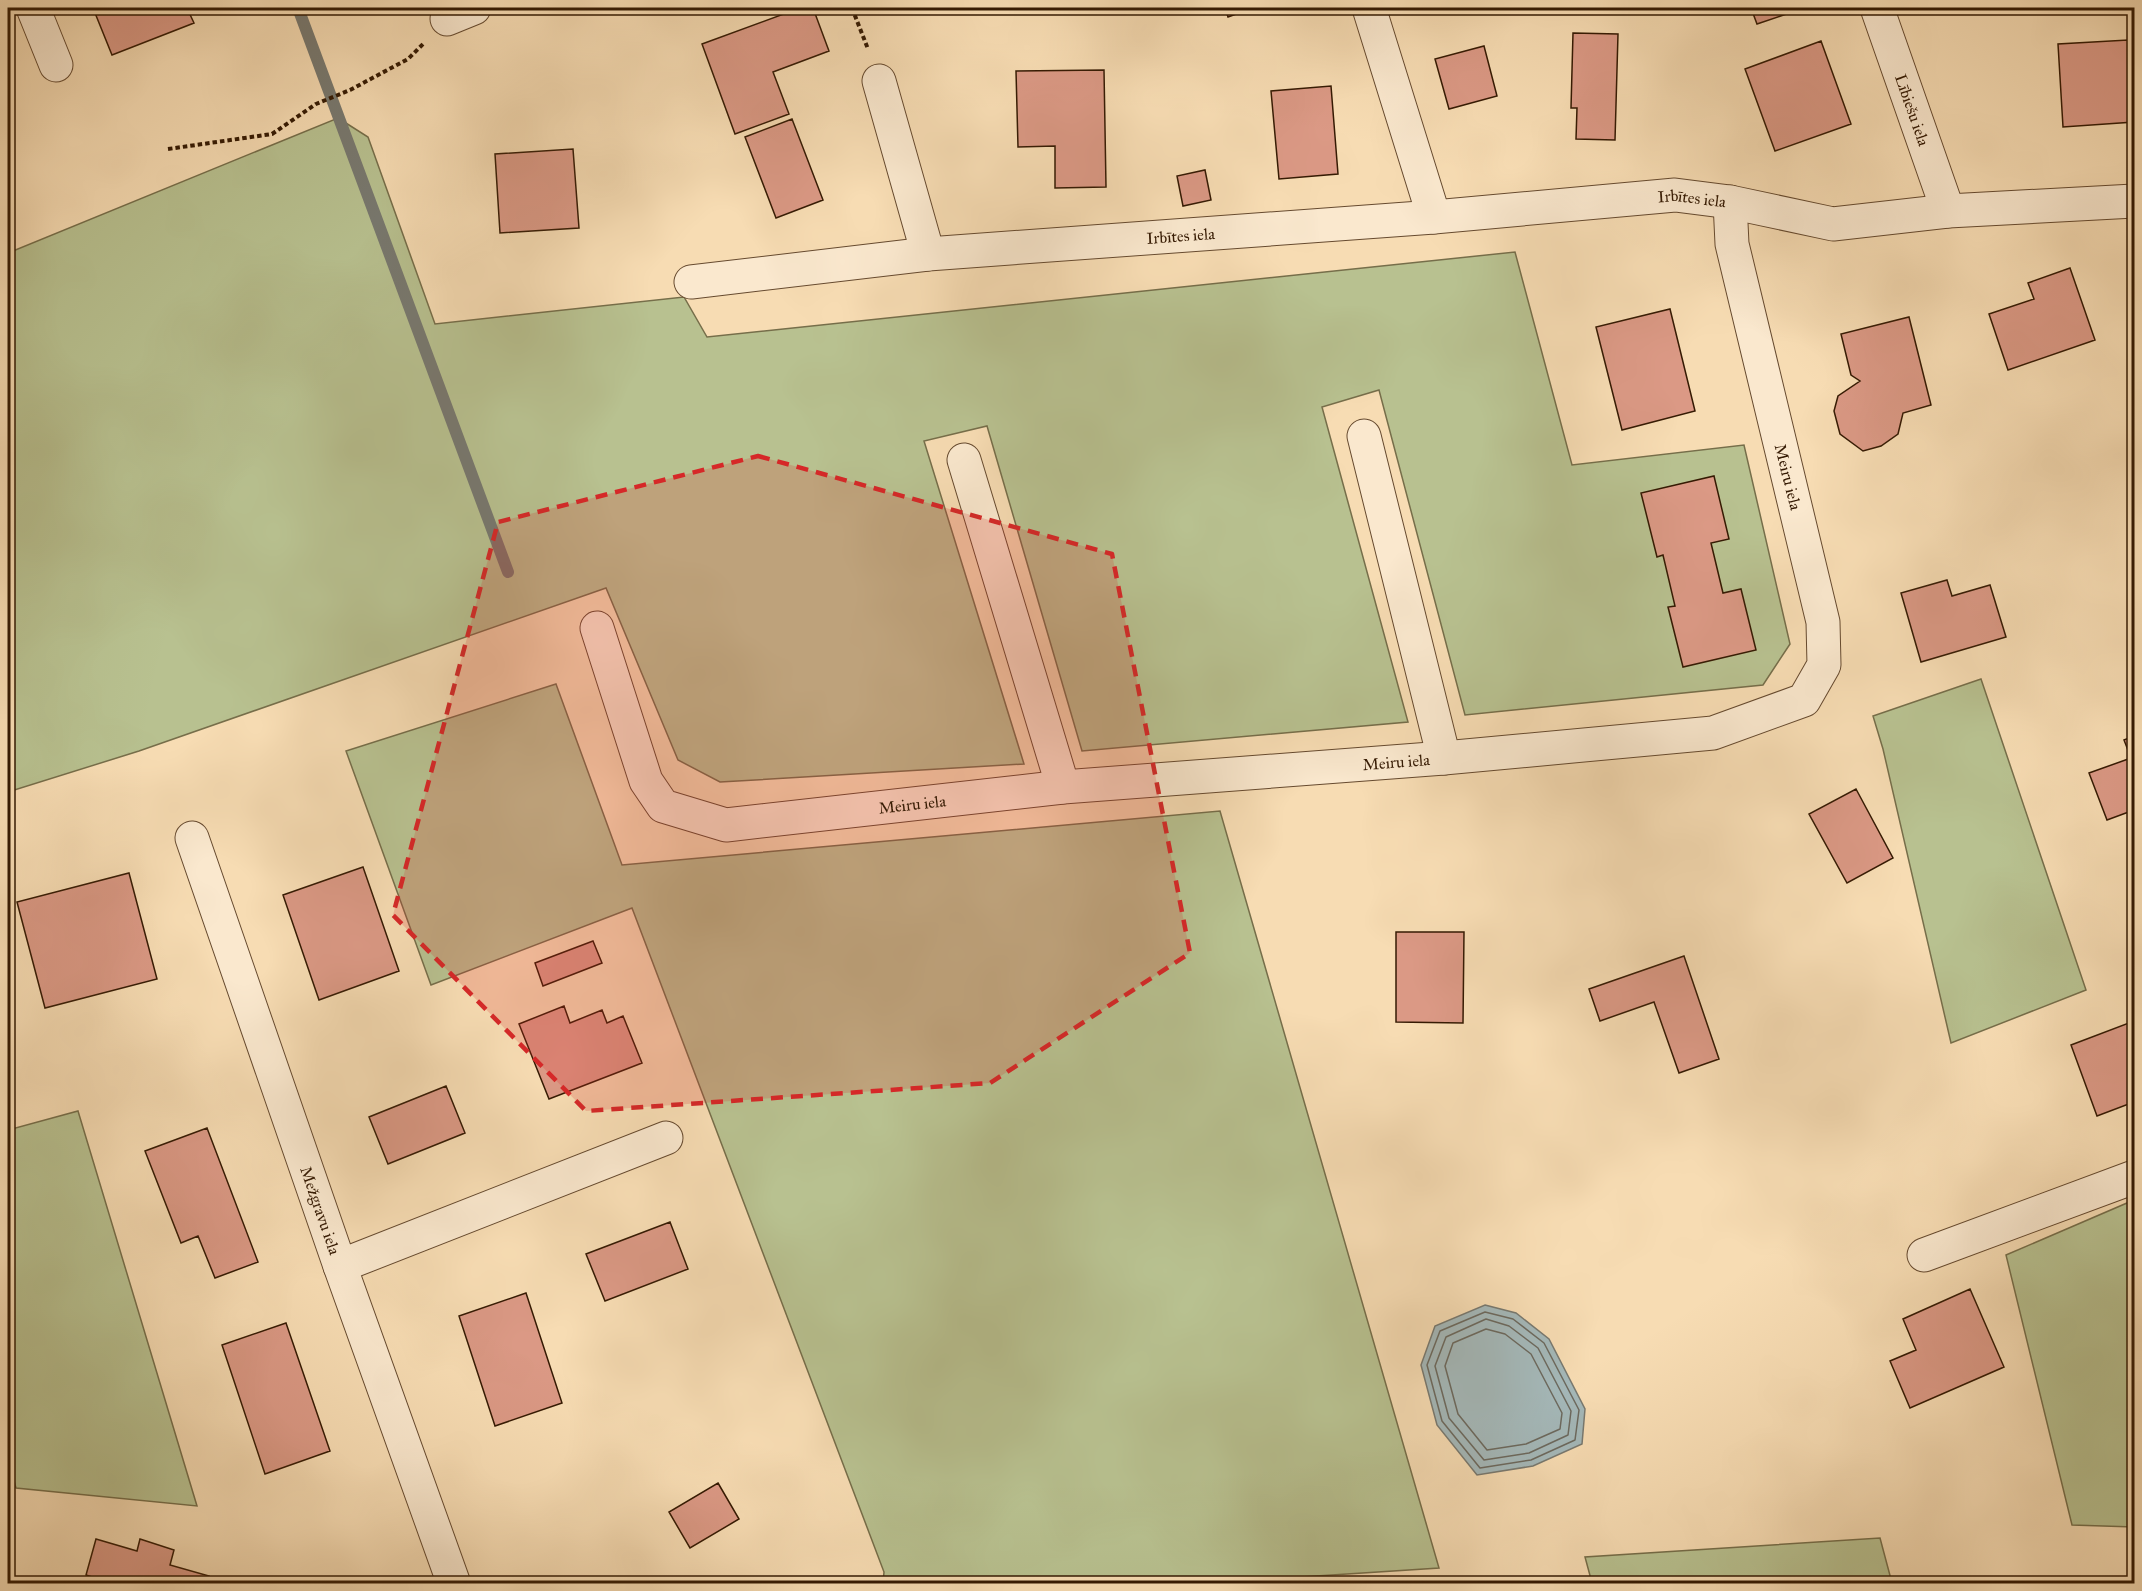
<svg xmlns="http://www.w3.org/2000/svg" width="2142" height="1591" font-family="'IM FELL Great Primer',serif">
	<rect width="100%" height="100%" fill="#f7dcb3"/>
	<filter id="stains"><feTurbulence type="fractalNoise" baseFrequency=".00333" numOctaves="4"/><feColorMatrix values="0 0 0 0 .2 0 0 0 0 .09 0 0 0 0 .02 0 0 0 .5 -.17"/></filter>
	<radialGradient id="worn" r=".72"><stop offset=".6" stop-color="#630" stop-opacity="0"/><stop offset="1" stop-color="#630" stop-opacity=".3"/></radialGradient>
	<path fill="#b8c190" stroke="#766e4a" stroke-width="1.5" d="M338,118l30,19 67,187 249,-27 23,40 808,-85 57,213 172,-20 46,199 -27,41 -298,30 -86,-325 -57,17 86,315 -326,29 -95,-325 -63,15 100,323 -304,18 -42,-22 -72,-172 -467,163 -131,41v-539z
		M1981,679l105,311 -135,53 -68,-294 -10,-33z
		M556,684l66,181 598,-54 219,757 -245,16 -311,-1 1,-11 -252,-664 -201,77 -85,-234z
		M78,1111l119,395 -181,-18 -8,-28v-330z
		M2134,1200v327l-62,-2 -66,-270z
		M1880,1538l12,45h-300l-7,-26z"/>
	<path fill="#a4b8b9" stroke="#787970" stroke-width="1.5" d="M1485,1305l31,8 33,26 36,70 -3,35 -49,22 -56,9 -40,-50 -16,-60 14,-39z"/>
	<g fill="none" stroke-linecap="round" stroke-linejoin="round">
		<path stroke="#6c695e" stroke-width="1.5" d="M1485,1312l28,7 31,24 35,67 -4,30 -44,20 -51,8 -38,-47 -15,-56 13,-34z
			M1486,1319l23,7 29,22 33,63 -3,24 -39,18 -45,7 -35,-42 -14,-52 11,-29z
			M1486,1329l19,5 26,20 31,59 -2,16 -34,15 -39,6 -29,-36 -13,-48 8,-23z"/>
		<path stroke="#787970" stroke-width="12" d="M298,8l210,564"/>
	</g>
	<path fill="#db9985" stroke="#351a03" stroke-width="1.5" d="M93,8h94l7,15 -82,32z
		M800,8h13l16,43 -56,21 16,42 -54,20 -33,-90z
		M1225,8h28l-25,9z
		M1751,8h53l-47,16z
		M1573,33l45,1 -3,106 -39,-1 1,-31h-6z
		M2128,40l6,82 -71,5 -5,-83z
		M1821,41l30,83 -76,27 -30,-82z
		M1484,46l13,50 -48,13 -14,-50z
		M1104,70l2,117 -51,1v-42l-37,1 -2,-76z
		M1331,86l7,88 -59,5 -8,-88z
		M792,119l31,81 -47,18 -31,-81z
		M573,149l6,79 -79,5 -5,-79z
		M1205,170l6,30 -28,6 -6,-30z
		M2070,268l25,72 -87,30 -19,-56 45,-15 -6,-16z
		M1670,309l25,102 -73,19 -26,-103z
		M1909,317l22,88 -28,8 -5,21 -17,12 -18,5 -23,-17 -6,-23 4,-15 22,-15 -9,-6 -10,-41z
		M1714,476l15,63 -18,4 12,50 18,-4 15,61 -73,17 -15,-60 7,-1 -12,-51 -6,2 -16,-64z
		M1947,580l5,16 38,-11 16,52 -85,25 -20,-69z
		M2134,736v54l-6,3 6,17 -27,10 -18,-47 42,-15 -7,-18z
		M1856,789l37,69 -46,25 -38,-69z
		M363,867l36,104 -80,29 -36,-105z
		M129,873l28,106 -112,29 -28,-106z
		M1396,932h68l-1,91 -67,-1z
		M593,941l9,22 -59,23 -8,-23z
		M1684,956l35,103 -40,14 -25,-71 -54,19 -11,-32z
		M564,1006l6,17 32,-13 5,13 16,-7 19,47 -93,36 -30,-75z
		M2134,1021v81l-37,14 -26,-71z
		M446,1086l19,47 -77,31 -19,-47z
		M207,1128l51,134 -43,16 -17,-42 -17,7 -36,-92z
		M670,1222l18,47 -83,32 -19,-47z
		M1970,1289l34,78 -94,41 -20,-47 26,-11 -13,-31z
		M526,1293l36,110 -67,23 -36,-110z
		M286,1323l44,128 -65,23 -43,-129z
		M718,1483l21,36 -49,29 -21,-36z
		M96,1539l41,12 3,-12 34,11 -4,15 39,11 -2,8h-93l-28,-9z"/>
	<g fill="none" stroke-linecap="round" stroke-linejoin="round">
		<defs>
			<g id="minor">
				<path d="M33,8l23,57"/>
				<path d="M1369,8l65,209"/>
				<path id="s1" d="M1877,8l71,203"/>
				<path d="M447,19l27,-11"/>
				<path d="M879,81l49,173"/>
				<path id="s2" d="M691,282l237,-28 506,-37 241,-22 55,7 103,22 115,-13 186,-10"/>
				<path d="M1364,436l80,322"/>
				<path d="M964,460l99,327"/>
				<path id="s3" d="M597,628l49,153 17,25 63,19 337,-38 381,-29 269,-25 91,-33 20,-35 -1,-43 -91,-378 -2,-42"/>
				<path id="s4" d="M192,838l148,428 114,318"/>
				<path d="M1924,1255l210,-78"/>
				<path d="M340,1266l326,-128"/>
			</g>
		</defs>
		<use href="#minor" stroke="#664a2f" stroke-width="35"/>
		<path stroke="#351a03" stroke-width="4" stroke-dasharray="4.5 3" stroke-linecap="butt" d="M852,8l16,41
			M168,149l104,-15 44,-30 34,-14 58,-31 16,-16"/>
		<use href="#minor" stroke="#fae8ce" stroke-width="33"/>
	</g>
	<path fill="#d62828" fill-opacity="0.2" stroke="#d62828" stroke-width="4.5" stroke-dasharray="12 8" stroke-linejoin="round" d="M758,456l354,98 78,399 -200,130 -404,28 -193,-196 105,-393z"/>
	<g text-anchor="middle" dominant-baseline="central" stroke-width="4.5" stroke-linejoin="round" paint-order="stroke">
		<g font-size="16" fill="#351a03" stroke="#fae8ce">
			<text stroke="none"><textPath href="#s1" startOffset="108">Lībiešu iela</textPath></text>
			<text stroke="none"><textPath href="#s2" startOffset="1005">Irbītes iela</textPath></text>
			<text stroke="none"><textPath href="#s2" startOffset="492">Irbītes iela</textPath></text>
			<text transform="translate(1788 477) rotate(76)">Meiru iela</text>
			<text stroke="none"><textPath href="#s3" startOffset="930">Meiru iela</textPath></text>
			<text stroke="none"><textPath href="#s3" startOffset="444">Meiru iela</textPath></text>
			<text stroke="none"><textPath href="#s4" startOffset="394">Mežgravu iela</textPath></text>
		</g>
	</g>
	<rect width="2142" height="1591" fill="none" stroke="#f7dcb3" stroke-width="30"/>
	<rect x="9" y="9" width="2124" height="1573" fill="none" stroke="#351a03" stroke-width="3"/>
	<rect x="15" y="15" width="2112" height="1561" fill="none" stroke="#351a03" stroke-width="1.5"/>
	<rect width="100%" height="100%" filter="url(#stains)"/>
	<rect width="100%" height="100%" fill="url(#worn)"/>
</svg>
